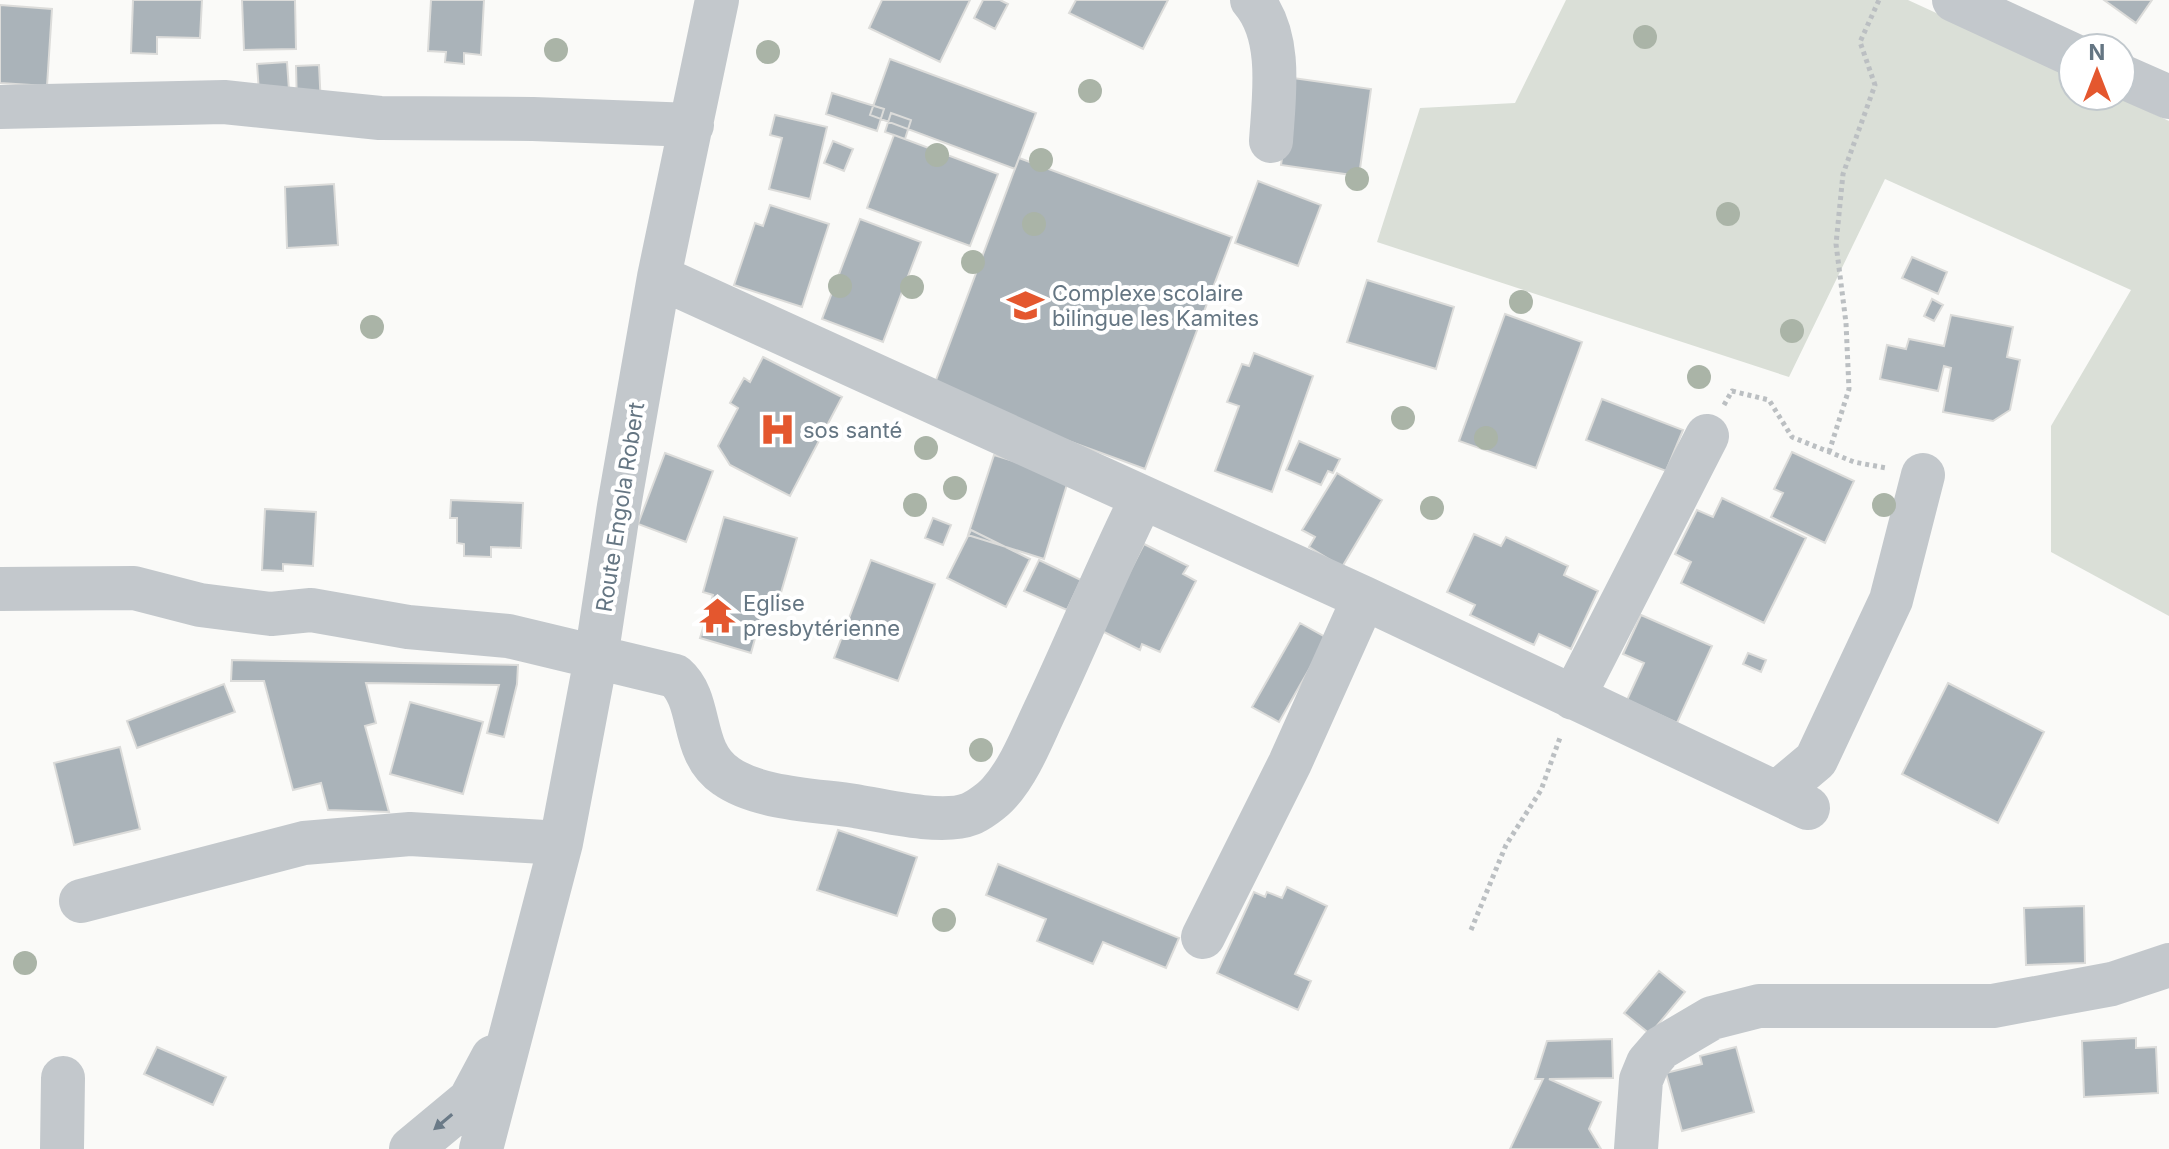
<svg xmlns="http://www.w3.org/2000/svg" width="2169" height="1149" font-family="Inter,sans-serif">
	<rect width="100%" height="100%" fill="#fafaf8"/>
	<path fill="#dadfd7" d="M1566,0h342l165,76v20h43l53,25v495l-118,-64v-126l80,-136 -246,-111 -96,198 -412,-135 43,-134 95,-5z"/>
	<path fill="#aab3b9" stroke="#dcdcda" stroke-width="2" d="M133,0h69l-2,38 -43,-1v17l-26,-1z
		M242,0h53l1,49 -52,1z
		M431,0h53l-3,55 -17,-2v11l-19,-2 1,-10 -18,-1z
		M882,0h88l-30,62 -71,-34z
		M983,0h17l8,4 -13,25 -21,-11z
		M1076,0h92l-25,49 -74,-36z
		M2104,0h48l-16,23z
		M0,5l52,4 -5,77 -47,-3z
		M890,59l146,54 -21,56 -145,-54z
		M287,62l3,42 -30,2 -3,-42z
		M319,65l2,41 -24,1 -1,-41z
		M1293,78l78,11 -12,87 -78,-11z
		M832,93l52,16 -7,22 -51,-17z
		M891,113l20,7 -6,19 -20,-7z
		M775,115l52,12 -17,72 -41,-10 13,-51 -12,-3z
		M894,135l104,39 -28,72 -103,-38z
		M833,141l20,8 -9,22 -20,-8z
		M1019,158l213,79 -87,232 -213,-78z
		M1258,181l63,24 -23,61 -63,-23z
		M334,184l4,61 -51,3 -2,-61z
		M770,205l59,19 -27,83 -68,-22 21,-62 8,3z
		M860,219l61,23 -38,100 -61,-23z
		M1912,257l35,15 -9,22 -36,-16z
		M1367,280l87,27 -18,62 -89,-27z
		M1932,299l11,6 -9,16 -10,-5z
		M1505,314l77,28 -46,126 -77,-27z
		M1951,315l62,12 -6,30 13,3 -10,50 -17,11 -50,-9 8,-44 -7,-2 -6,25 -58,-12 7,-34 19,4 3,-10 35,7z
		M1254,353l59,23 -41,116 -57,-21 24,-65 -12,-4 15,-38 7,2z
		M763,357l79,40 -52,99 -60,-31 -12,-19 20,-38 -8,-5 14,-25 6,4z
		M1602,399l81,31 -17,41 -80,-31z
		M1299,441l41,18 -7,14 -5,-2 -7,14 -35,-15z
		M1792,452l62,29 -29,62 -54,-26 12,-24 -9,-4z
		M665,453l48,18 -27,71 -48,-18z
		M994,455l75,23 -25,81 -76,-24z
		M1337,473l45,27 -40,67 -33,-20 6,-10 -13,-7z
		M1722,498l84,40 -42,85 -83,-40 10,-21 -16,-8 22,-44 16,7z
		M451,500l72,3 -2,45 -30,-1v10l-27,-1v-12l-7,-1v-25h-7z
		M265,509l51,3 -3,54 -30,-2v7l-21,-1z
		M724,517l73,21 -22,75 -12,-3 -12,43 -51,-15 13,-43 -10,-3z
		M933,518l18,7 -8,20 -18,-7z
		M971,530l59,29 -24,48 -59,-29z
		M1474,534l27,12 5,-9 62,29 -4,9 34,16 -27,58 -32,-15 -5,11 -64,-30 5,-10 -28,-13z
		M1144,544l44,22 -5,8 13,7 -36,71 -18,-8 -2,6 -40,-20z
		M871,560l64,24 -37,97 -64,-23z
		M1039,560l42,20 -14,30 -43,-19z
		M1641,615l71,31 -35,77 -50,-23 17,-37 -21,-9z
		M1300,623l27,15 -48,84 -27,-15z
		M1748,653l18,7 -5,12 -18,-8z
		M232,660l286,5 -1,19 -13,53 -17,-4 12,-48 -133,-2 10,40 -11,3 24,86 -61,-2 -7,-27 -28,7 -29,-109h-33z
		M1948,683l96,49 -46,91 -96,-49z
		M224,684l11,28 -98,36 -10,-27z
		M410,702l73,20 -20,72 -73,-20z
		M120,747l20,82 -66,16 -20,-82z
		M838,830l79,27 -20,59 -80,-26z
		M998,864l181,74 -13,30 -63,-26 -10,22 -56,-23 9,-22 -60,-24z
		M1287,887l40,19 -32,68 16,7 -13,29 -81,-37 37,-81 11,5 2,-5 15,6z
		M2084,906l1,57 -59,2 -2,-57z
		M1659,971l26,21 -35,42 -26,-21z
		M2136,1038v10l20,-1 2,46 -74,4 -2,-56z
		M1612,1039l1,39 -64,1 52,23 -12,27 12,20h-91l33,-70h-8l12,-38z
		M157,1047l69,30 -13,28 -69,-31z
		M1736,1047l18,65 -72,19 -16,-58 36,-9 -2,-8z"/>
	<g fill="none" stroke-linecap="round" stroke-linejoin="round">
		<path stroke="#bbbfc2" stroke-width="5" stroke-dasharray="4 4" stroke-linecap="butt" d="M1724,405l8,-14 37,9 23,37 62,25 32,6
			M1829,452l20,-63 -3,-66 -10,-79 7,-70 32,-89 -15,-43 19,-42
			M1471,930l35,-85 35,-55 20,-55"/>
		<path stroke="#c3c8cc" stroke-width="44" d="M1252,0c31,36 22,96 19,141
			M1954,0l119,55
			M2121,76l48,21
			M0,107l224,-5 156,16 153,1 159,6
			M659,277l705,321 444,210
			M0,589l134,-1 66,17 71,9 40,-4 97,17 100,9 167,40c29,25 14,75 51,100 32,23 90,24 129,30 29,5 88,19 115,8 8,-3 23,-14 29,-21 21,-23 34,-58 47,-85 33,-70 62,-142 96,-210
			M1573,698l134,-262
			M1778,792l38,-32 75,-160 32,-125
			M81,901l223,-58 106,-9 151,9
			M1203,937l87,-174 74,-165
			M62,1149l1,-71
			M411,1149l59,-49 23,-43
			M481,1149l80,-306 35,-185 23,-152 40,-229 58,-277
			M1636,1149l5,-69 7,-17 13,-15 51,-30 47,-12h234l119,-22 57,-19"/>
	</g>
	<g fill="#aab4a7">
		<circle cx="1645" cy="37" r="12"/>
		<circle cx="556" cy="50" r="12"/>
		<circle cx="768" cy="52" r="12"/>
		<circle cx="1090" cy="91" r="12"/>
		<circle cx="937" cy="155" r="12"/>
		<circle cx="1041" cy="160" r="12"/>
		<circle cx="1357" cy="179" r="12"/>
		<circle cx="1728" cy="214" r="12"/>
		<circle cx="1034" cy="224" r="12"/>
		<circle cx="973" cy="262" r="12"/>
		<circle cx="840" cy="286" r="12"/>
		<circle cx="912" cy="287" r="12"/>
		<circle cx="1521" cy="302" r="12"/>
		<circle cx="372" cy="327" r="12"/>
		<circle cx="1792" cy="331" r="12"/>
		<circle cx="1699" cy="377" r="12"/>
		<circle cx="1403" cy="418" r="12"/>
		<circle cx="1486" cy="438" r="12"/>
		<circle cx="926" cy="448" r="12"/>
		<circle cx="955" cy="488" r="12"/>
		<circle cx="915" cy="505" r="12"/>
		<circle cx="1884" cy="505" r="12"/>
		<circle cx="1432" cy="508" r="12"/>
		<circle cx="981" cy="750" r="12"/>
		<circle cx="944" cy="920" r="12"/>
		<circle cx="25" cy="963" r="12"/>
	</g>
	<defs><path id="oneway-solid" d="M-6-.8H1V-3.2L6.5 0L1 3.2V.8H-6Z" transform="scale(2)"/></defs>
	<use fill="#6a7a87" href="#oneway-solid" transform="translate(443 1122) rotate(140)"/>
	<defs>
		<symbol id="school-bare" viewBox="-9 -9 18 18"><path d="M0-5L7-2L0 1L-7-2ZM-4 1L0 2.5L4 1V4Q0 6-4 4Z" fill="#e4572e" stroke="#fff" stroke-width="2.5" paint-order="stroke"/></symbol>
		<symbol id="hospital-bare" viewBox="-9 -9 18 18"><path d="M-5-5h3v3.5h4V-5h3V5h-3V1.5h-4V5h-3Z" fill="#e4572e" stroke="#fff" stroke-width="2.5" paint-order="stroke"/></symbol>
		<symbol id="temple-bare" viewBox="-9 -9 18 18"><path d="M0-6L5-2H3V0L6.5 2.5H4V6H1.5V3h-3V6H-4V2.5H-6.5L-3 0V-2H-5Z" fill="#e4572e" stroke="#fff" stroke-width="2.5" paint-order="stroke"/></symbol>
	</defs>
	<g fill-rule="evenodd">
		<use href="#school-bare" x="1000" y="280" width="51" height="51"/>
		<use href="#hospital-bare" x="752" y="404" width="51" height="51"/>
		<use href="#temple-bare" x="692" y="590" width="51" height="51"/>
	</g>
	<g text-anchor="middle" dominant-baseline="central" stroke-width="8" stroke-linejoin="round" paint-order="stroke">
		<g font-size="22" fill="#657683" stroke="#fff" text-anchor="start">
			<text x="1052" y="293">Complexe scolaire<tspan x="1052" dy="25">bilingue les Kamites</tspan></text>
			<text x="803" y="430">sos santé</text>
			<text x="743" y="603">Eglise<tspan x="743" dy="25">presbytérienne</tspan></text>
		</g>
		<g font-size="22" fill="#657683" stroke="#fff">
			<text transform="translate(620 507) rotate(-81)">Route Engola Robert</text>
		</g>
	</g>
	<g transform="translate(2097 72)"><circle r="38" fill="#ffffff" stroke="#c1c8cd" stroke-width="2"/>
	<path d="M0-6L14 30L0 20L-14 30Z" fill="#e4572e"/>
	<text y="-12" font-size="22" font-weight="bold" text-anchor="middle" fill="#657683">N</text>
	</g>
</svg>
